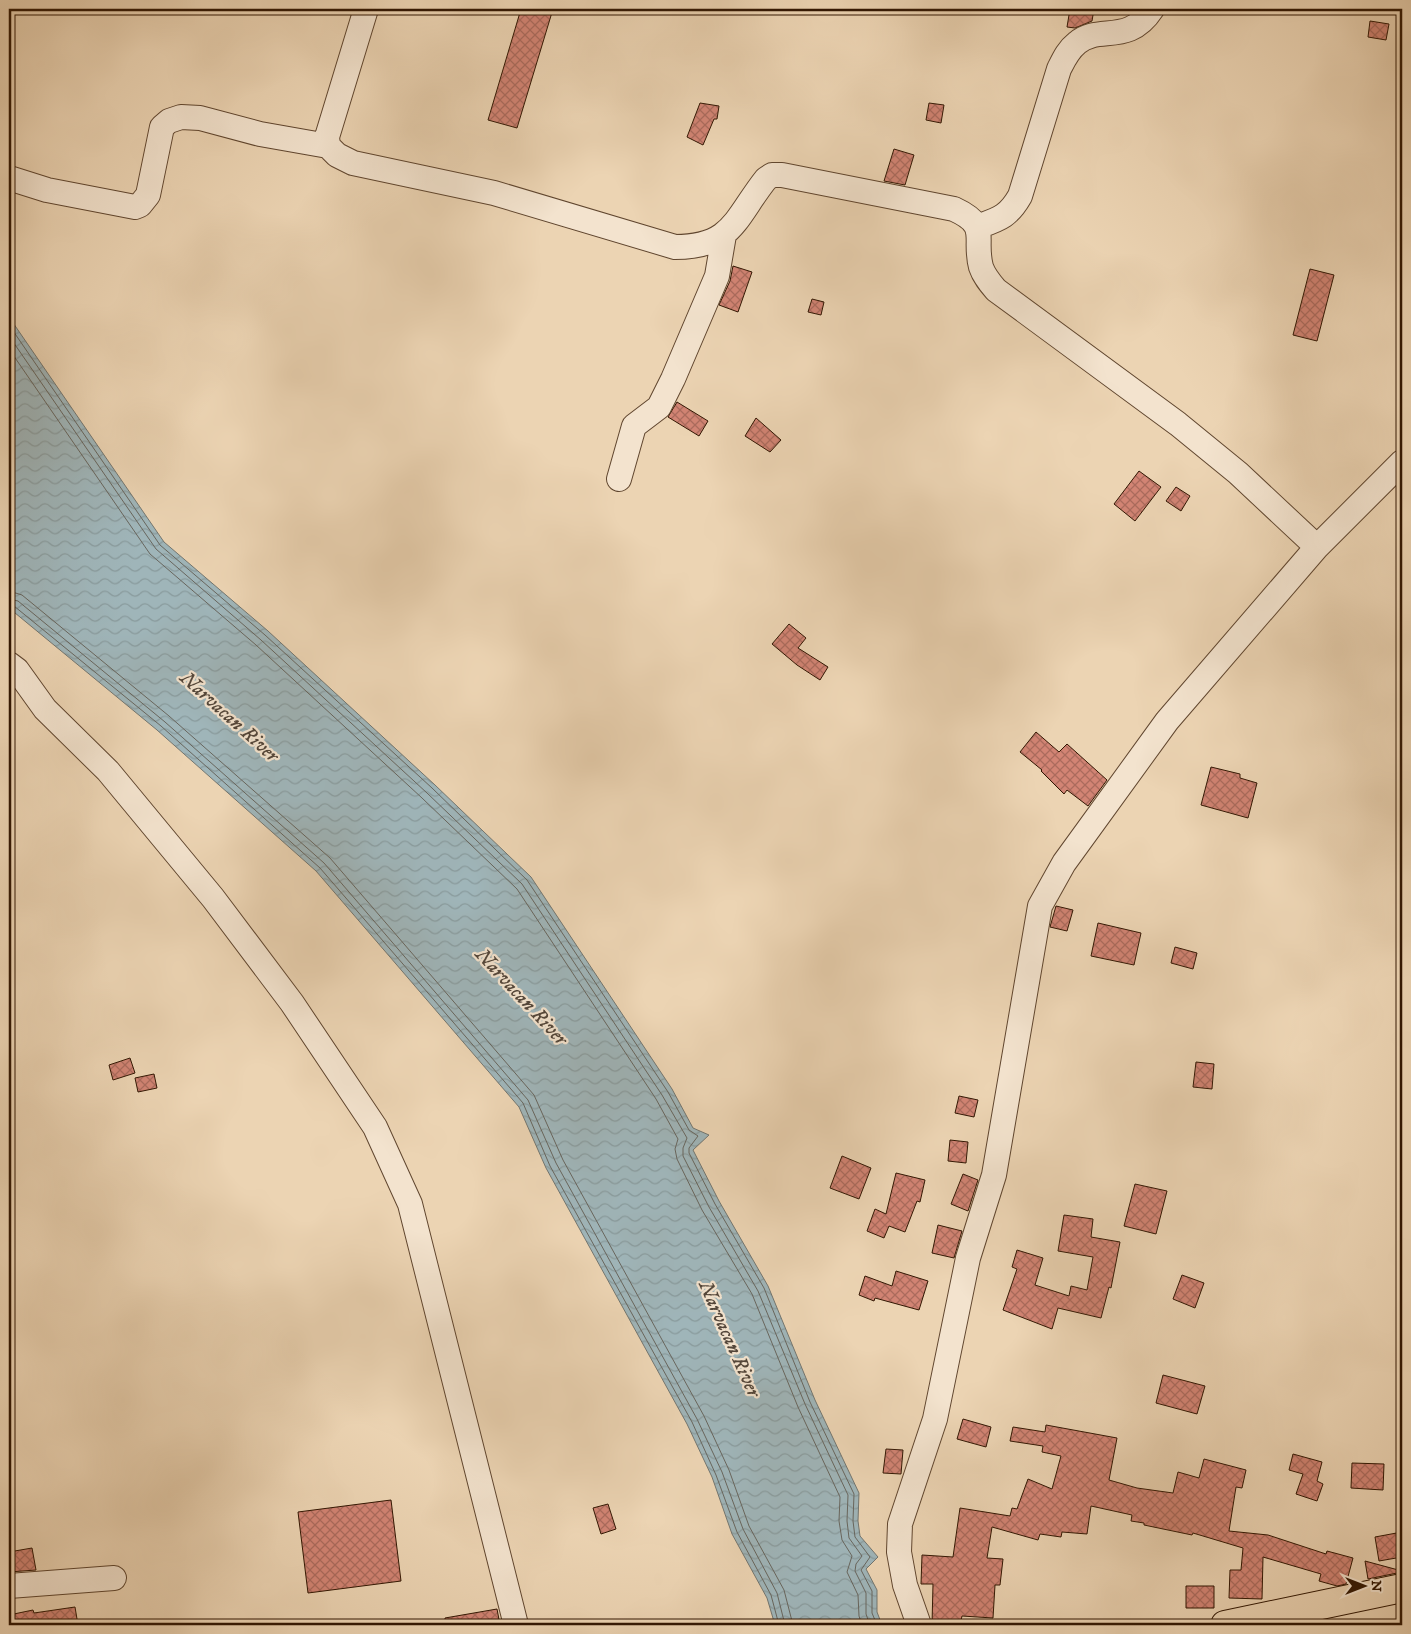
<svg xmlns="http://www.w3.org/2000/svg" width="1411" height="1634" font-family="'IM FELL DW Pica',serif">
	<defs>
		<pattern id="water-waves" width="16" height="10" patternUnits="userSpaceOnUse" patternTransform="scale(1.25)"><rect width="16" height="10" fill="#9fb5b9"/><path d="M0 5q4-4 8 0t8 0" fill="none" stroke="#899b9d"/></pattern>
		<pattern id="building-cross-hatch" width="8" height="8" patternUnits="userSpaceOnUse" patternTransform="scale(1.25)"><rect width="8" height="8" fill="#d28474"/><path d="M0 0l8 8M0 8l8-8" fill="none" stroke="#ab6b5d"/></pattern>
	</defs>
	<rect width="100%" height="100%" fill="#ecd4b3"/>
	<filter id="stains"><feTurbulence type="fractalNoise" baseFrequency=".004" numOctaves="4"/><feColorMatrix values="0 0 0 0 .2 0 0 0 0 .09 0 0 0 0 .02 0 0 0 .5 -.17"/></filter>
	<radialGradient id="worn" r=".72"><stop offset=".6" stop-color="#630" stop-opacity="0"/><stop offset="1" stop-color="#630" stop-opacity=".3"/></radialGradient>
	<path fill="url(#water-waves)" stroke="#737670" d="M9,317l155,225 104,89 167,154 96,92 141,212 21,39 16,7 -16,15 26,51 49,85 47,114 44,93 -1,28 2,15 18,21 -12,12 11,21v22l5,13h-107l-8,-27 -35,-64 -20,-57 -25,-53 -141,-256 -27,-61 -203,-236 -159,-141 -148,-122z"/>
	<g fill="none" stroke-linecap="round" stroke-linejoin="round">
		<path stroke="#68665e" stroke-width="1" d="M9,325l151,220 105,90 167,153 95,92 141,212 21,38 9,6 -9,12v5l26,51 49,84 46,114 44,92 -1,27 2,16 15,20 -9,13 11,21v22l5,12
			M9,336l147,213 105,91 166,153 95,91 140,211 25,43 -4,10v8l26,51 49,84 47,113 43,91 -1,26 2,17 13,18 -6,8 -1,7 11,22v21l4,11
			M9,349l141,205 106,91 166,153 95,91 139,210 22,40 -3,10 2,10 25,51 50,84 46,113 42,90 -1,24 3,19 10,16 -5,16 11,23 1,21 3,9
			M9,591l13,4 147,121 161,142 204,237 29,65 141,256 25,54 20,56 35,64 9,35
			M9,599l9,2 147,121 159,141 204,237 28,63 141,256 25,53 21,57 34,64 8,32
			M9,605l5,1 147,120 159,142 203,235 27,63 142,256 24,53 21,57 34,63 8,30"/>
	</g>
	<path fill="url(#building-cross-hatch)" stroke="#321703" d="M521,9h32l-36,119 -29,-8z
		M1070,9h24l-2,12 -17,7 -8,-1z
		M1370,21l19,3 -3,16 -18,-3z
		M700,103l19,3 -2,13h-3l-11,26 -16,-8z
		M929,103l15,2 -3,18 -15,-3z
		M894,149l20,6 -9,30 -21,-4z
		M733,266l19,6 -14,40 -19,-7 11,-24z
		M1310,269l24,6 -17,66 -24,-6z
		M812,299l12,3 -3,13 -13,-3z
		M677,402l31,19 -9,15 -31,-19z
		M756,418l25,22 -11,12 -25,-16z
		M1139,471l22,16 -26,34 -21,-17z
		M1176,487l14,9 -9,15 -15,-10z
		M789,624l17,14 -8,10 30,19 -8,13 -23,-15 -25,-21z
		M1036,732l23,20 8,-8 40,36 -19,26 -21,-16 -3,4 -23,-23 1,-1 -22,-18z
		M1211,767l29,7v4l17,5 -9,35 -47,-13z
		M1056,906l17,4 -6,21 -17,-4z
		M1098,923l43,10 -7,32 -43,-9z
		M1175,947l22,6 -4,16 -22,-6z
		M130,1058l5,15 -22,7 -4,-15z
		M1196,1062l18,2 -2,25 -19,-2z
		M154,1074l3,14 -19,4 -3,-14z
		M959,1096l19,4 -4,17 -19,-4z
		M950,1140l18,2 -2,21 -18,-2z
		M842,1156l29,12 -12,31 -29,-11z
		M896,1173l29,7 -5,22 -3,-1 -12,31 -16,-6 -5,12 -17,-7 8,-22 11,5z
		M963,1174l15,6 -10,31 -17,-7z
		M1135,1184l32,7 -11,43 -32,-8z
		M1064,1215l29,4 -2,18 29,5 -9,46 -2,-1 -8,31 -43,-10 -6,21 -49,-19 14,-41 -5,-2 5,-17 26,8 -8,27 34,11 2,-10 16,4 6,-33 -35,-6z
		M938,1225l24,6 -8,27 -22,-5z
		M896,1271l32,10 -9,29 -44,-12 -1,3 -15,-6 6,-19 27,10z
		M1182,1275l22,8 -9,25 -22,-9z
		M1163,1375l42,11 -8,28 -41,-11z
		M963,1419l28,8 -5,20 -29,-8z
		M1046,1425l71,13 -8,42 28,8 36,5 5,-21 21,6 5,-19 42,11 -4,18 -6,-1 -7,44 39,4 58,19 1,-3 26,7 -7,26 -9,2 -18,-5 2,-7 -58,-17 -1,42 -33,-1 1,-28h11l2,-22 -50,-15 -1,2 -48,-10v-2l-13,-2 1,-6 -41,-9 -4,28 -25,-2 -1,5 -21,-3 -2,6 -46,-13 -5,31 16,1 -3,26h-5l-2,33 -31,-2 -2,9h-28l1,-41h-12l1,-29 31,2 7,-49 50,8 2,-8 5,1 11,-30 24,10 9,-33 -19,-4 1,-6 -33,-5 3,-14 32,5z
		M886,1449l17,1 -2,24 -18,-1z
		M1293,1454l29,8 -5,19 6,3 -6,17 -21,-7 7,-20 -14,-4z
		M1352,1463l32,1 -1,26 -32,-2z
		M391,1500l10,81 -93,12 -10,-81z
		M608,1504l8,25 -15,5 -8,-26z
		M1402,1532v25l-23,4 -4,-24z
		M32,1548l4,22 -27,2v-20z
		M1365,1561l37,10v1l-34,7z
		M1186,1586h28v22h-28z
		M75,1607l3,18h-69v-10l24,-5 1,3z
		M497,1609l3,16h-55v-7z"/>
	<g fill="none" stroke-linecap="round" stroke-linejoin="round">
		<defs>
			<path id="minor" d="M366,9l-39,128 1,9 9,9 16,8 141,30 181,54c58,0 60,-29 91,-68l6,-4h10l172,34c37,17 19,28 27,58 3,9 9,16 15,23l182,134 60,49 79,74
				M9,178l38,12 88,17 5,-2 8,-10 14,-68 7,-6 12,-4 19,1 60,16 68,12
				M977,227c22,-8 31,-10 43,-31l39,-127c5,-10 9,-19 18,-26 22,-19 51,3 75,-34
				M619,479l15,-53 25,-19 14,-28 44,-103 7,-41
				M9,664l8,6 28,39 63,62 105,127 79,105 83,124 35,77 106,421
				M9,1586l105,-8
				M919,1625l-14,-40 -6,-33 1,-28 35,-105 33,-161 26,-83 46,-269 24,-43 103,-142 150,-174 85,-85"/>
			<path id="highway" d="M1225,1625l177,-37"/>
		</defs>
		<use href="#minor" stroke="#60462f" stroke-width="26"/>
		<use href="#highway" stroke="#321703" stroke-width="30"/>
		<use href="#minor" stroke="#f3e3ce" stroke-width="24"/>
		<use href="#highway" stroke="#ecd4b3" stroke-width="28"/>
	</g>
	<g text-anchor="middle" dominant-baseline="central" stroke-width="4.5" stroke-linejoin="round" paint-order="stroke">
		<g font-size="20" font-style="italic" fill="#53463a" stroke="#f3e3ce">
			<text transform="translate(229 717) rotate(42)">Narvacan River</text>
			<text transform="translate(521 997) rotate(47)">Narvacan River</text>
			<text transform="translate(729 1339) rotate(66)">Narvacan River</text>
		</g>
	</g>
	<rect width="1411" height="1634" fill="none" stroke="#ecd4b3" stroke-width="30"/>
	<rect x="10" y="10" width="1391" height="1614" fill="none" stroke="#321703" stroke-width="2.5"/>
	<rect x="15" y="15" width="1381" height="1604" fill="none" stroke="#321703"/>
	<g transform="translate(1364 1586) rotate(90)" stroke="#f3e3ce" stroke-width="4" paint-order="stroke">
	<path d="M0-4L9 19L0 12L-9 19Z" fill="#321703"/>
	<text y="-8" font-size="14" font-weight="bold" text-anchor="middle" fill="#321703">N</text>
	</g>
	<rect width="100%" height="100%" filter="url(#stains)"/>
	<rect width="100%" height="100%" fill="url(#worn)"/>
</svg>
